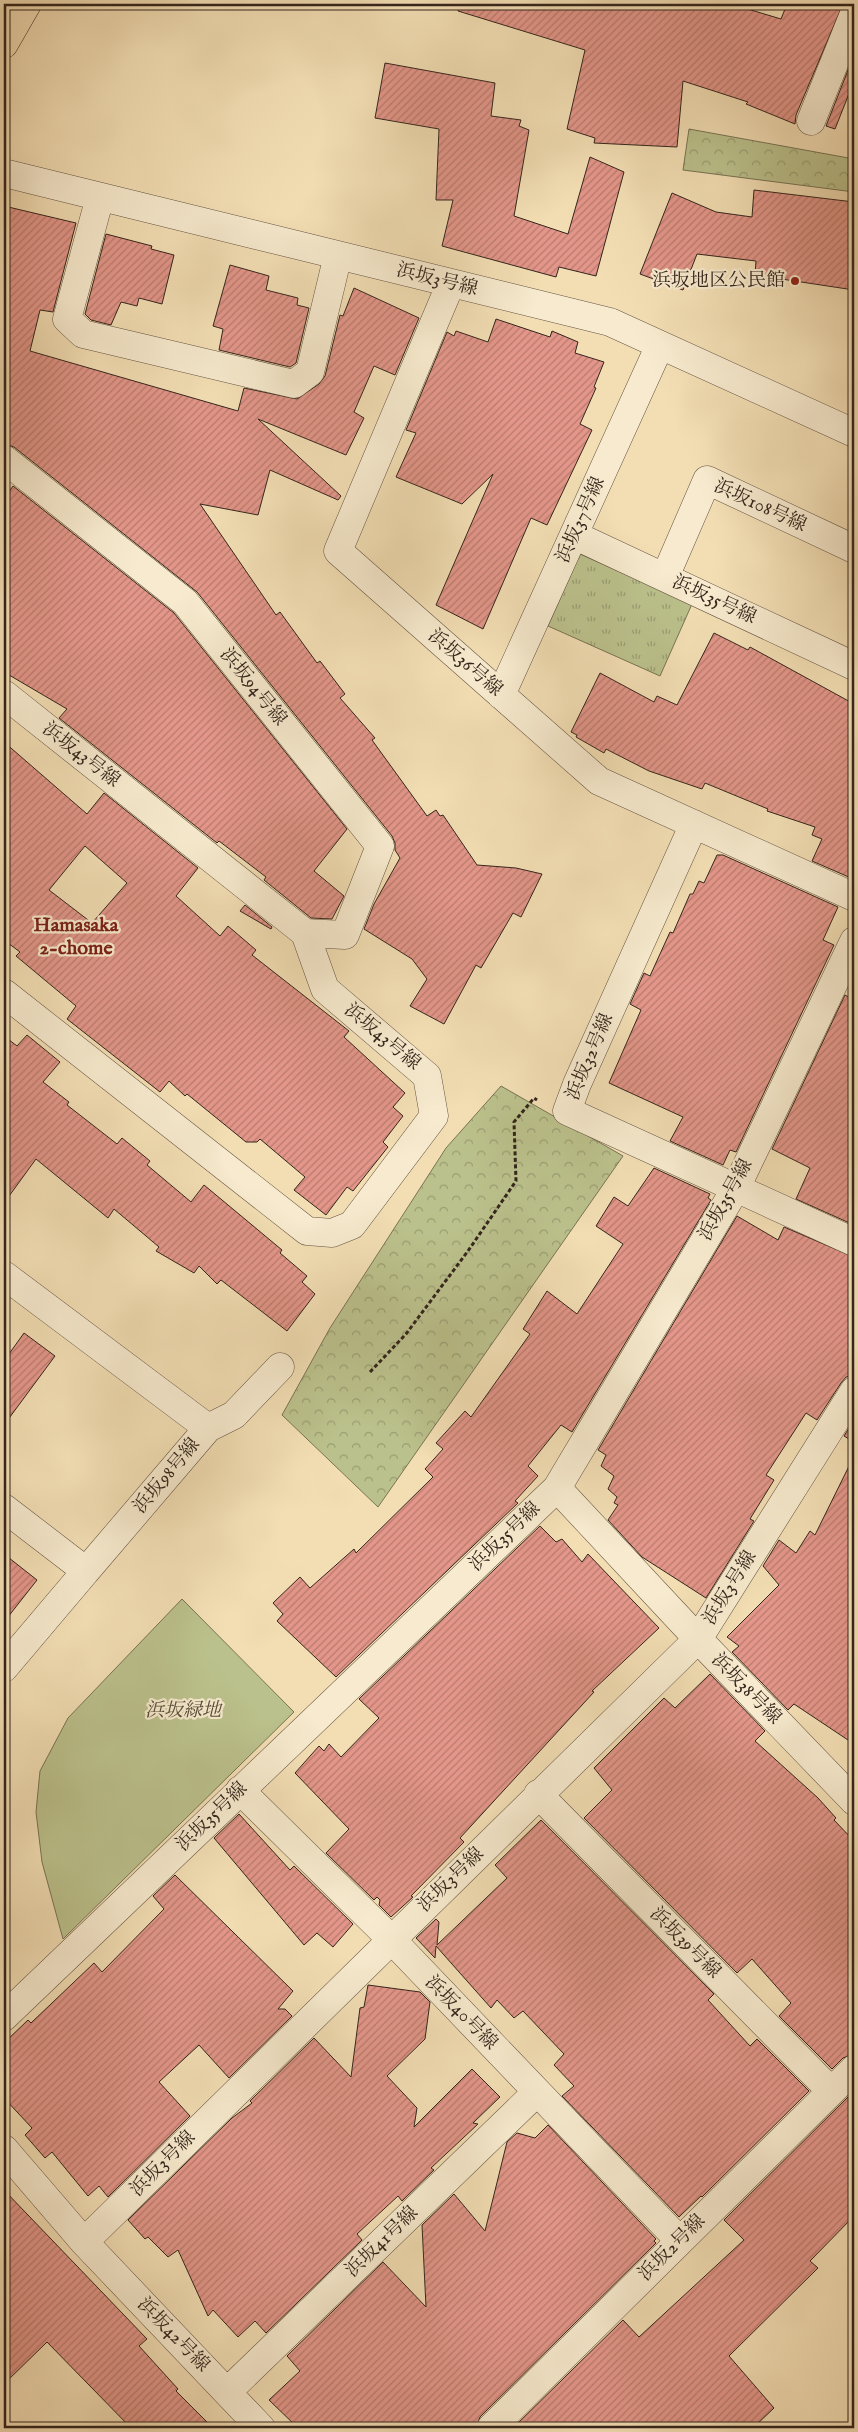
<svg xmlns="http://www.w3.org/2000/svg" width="858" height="2432" font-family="'IM FELL English','Noto Serif JP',serif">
	<defs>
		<pattern id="grass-tufts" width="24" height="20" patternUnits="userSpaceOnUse" patternTransform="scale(1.25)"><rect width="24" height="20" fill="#bbc18c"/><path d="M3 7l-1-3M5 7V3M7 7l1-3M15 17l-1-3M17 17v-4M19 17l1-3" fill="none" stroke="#999d72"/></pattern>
		<pattern id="forest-crowns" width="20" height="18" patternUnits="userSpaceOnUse" patternTransform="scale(1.25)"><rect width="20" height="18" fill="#bbc18c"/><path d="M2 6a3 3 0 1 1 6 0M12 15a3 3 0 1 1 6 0" fill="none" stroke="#999d72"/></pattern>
		<pattern id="building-hatch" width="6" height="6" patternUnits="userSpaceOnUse" patternTransform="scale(1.25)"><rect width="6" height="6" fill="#e39689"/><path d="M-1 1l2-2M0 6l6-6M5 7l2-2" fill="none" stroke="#b97a6f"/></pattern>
	</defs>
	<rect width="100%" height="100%" fill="#f3deb4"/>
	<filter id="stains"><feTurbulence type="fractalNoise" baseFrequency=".004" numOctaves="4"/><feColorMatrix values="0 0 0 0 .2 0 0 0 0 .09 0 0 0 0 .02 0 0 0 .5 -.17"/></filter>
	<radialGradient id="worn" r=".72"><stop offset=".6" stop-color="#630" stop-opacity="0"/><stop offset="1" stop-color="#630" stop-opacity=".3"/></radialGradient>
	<path fill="url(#grass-tufts)" stroke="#787354" d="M580,554l112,50 -32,72 -112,-50z"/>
	<path fill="url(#forest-crowns)" stroke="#787354" d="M689,129l165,30v33l-171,-22z
		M501,1086l122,70 -245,351 -96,-92 48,-87 116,-180z"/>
	<path fill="#bbc18c" stroke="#787354" d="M182,1599l112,113 -231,227 -21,-77 -6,-50 4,-41 28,-53z"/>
	<path fill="url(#building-hatch)" stroke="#34251c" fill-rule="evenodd" d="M459,4h272l50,15 6,-15h56l-47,111 -1,9 -49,-20 2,-2 -65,-21 -6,66 -83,-4 1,-5 -28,-9 18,-79 -127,-39z
		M854,55v26l-19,48 -9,-3z
		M385,63l110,20 -4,33 30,4 -2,6 10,4 -15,86 54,18 22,-77 34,15 -28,104 -37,-9 -3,10 -114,-31 11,-46h-17l3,-71 -64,-11z
		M754,190l100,12v88l-99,-15 1,-14 -59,-7 -14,36 -43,-16 32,-81 44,19 36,5z
		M4,206l72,17 -23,89 -13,-2 -10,41 208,60 6,-23 53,11 22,-15 6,-8 15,-61 3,1 11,-28 65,30 -24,57 -21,-9 -20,46 10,6 -18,37 -88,-36 83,77 -3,4 -68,-30 -12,45 -58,-11 76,111 4,-3 37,51 3,-2 25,33 -5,4 35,40 -3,2 55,76 9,-6 4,6 3,-1 34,50 39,3 26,6 -21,43 -8,-4 -32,55 -5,-3 -32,59 -34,-18 17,-27 -15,-20 -48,-30 10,-25 26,-46 -5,-8v-7l-3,-7 -195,-244 -183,-145 -10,-3z
		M106,234l46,12 -1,3 23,6 -12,49 -23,-6 -2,8 -16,-4 -10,23 -20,-5 -6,-6z
		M230,265l39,11 -3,14 32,8 -1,7 12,3 -13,55 -6,4 -71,-17 4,-21 -10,-3z
		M496,319l54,18 2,-6 26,11 -3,11 29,9 -10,25 2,1 -16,36 12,6 -45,95 -16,-7 -48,111 -47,-24 57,-131 -31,30 -66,-27 20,-44 -10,-3 41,-98 7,4 2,-5 32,11z
		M13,486l161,127 173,216 -33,42 30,25 -12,23 -21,-1 -47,-38 2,-3 -47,-36 -2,2 -158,-125 8,-9 -63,-37v-173z
		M714,633l34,17 2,-3 104,57v168l-3,6 -39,-17 10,-22 -10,-4 3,-8 -48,-16 1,-2 -63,-26 -3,6 -53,-18 -43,-22 -2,4 -28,-16 1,-2 -6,-3 29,-59 54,29 3,-6 20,9z
		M4,742l83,72 17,-21 94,75 -22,28 44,40 8,-10 28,24 -4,5 97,76 -5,6 61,56 -12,14 10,9 -20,26 5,5 -35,44 -6,-4 -21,28 -32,-25 11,-13 -45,-38 -3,3h-11l-59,-48 -2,2 -16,-15 -9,11 -93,-73 9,-13 -60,-50 4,-4 -16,-12zM85,846l42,37 -35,40 -43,-33z
		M717,855h6l115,52 -15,33 11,5 -98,207 -6,-2 -7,15 -53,-24 13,-24 -74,-34 32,-73 -11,-6 14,-31 6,3 20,-44 3,1 17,-39h3l6,-13 5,2z
		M245,905l27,22 -1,2 -31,-18z
		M845,995l9,5v225l-58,-26 14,-31 -38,-19z
		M27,1035l33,27 -17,20 26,20 -2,3 50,39 5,-6 28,23 -3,4 44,37 13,-17 78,65 -2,3 27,23 -5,6 13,12 -28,37 -66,-51 -4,4 -18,-18 -5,7 -38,-22 3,-4 -45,-38 -6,9 -72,-59 -32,44v-167l13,10z
		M654,1168l56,26 -2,4 3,2 -139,232 -11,-7 -33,41 10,10 -23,25 3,2 -182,174 -59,-56 6,-7 -10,-11 27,-26 10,11 44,-39 2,4 77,-76 -8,-8 18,-20 -7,-6 29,-32 6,6 59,-83 -7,-5 24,-38 30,23 46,-70 -27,-18 18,-29 14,9z
		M737,1216l41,24 6,-13 70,30v118l-8,2 -5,6 -24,37 -11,-7 -40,62 8,5 -24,39 4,2 -48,77 -64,-41 -34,-37 10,-15 -4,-2 3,-6 -9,-8 6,-13 -13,-10 5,-11 -8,-5z
		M24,1333l31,23 -51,69v-64z
		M854,1420v22l-10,-6z
		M854,1456v288l-60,-40 -6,6 -56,-58 7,-6 -12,-9 52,-52 -16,-19 16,-26 17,13 14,-22 5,4z
		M540,1526l16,16 6,-3 20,23 6,-8 71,74 -67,63 2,1 -134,146 4,4 -53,54 2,1 -22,20 -12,-12 1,-5 -3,-3 -3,3 -48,-47 23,-24 -54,-56 24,-27 5,5 5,-7 12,13 38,-39 -20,-19z
		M4,1554l33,26 -33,42z
		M710,1674l55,57 -10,10 63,57 18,20 -2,2 20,21v213l-11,4 -11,11 -53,-53 12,-13 -39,-44 -15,14 -153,-155 28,-28 -18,-22 70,-70 11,10z
		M239,1814l51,56 4,-4 59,58 -20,23 -16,-14 -13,12 -90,-107z
		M541,1820l173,174 -6,6 42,46 7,-7 52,52 -107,106 -1,-1 -22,21 -117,-121 12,-10 -20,-21 10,-11 -41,-43 -9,7 -17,-18 -6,8 -55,-62 -1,12 -19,-20 20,-19 3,3 -2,23 70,-67 -12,-13z
		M175,1875l118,116 -15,18h7l7,7 -63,62 -30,-33 -40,37 31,34 -82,81 -9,-11 -11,10 -36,-44 -7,6 -20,-23 7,-7 -28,-30v-55l24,-23 3,3 63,-60 8,9 62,-63 -11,-13z
		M368,1985l52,7 10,10 -5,37 -38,37 30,32 -3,19 58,-58 28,28 -27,26 5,1 -47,44 3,2 -32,31 -4,-5 -41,38 5,6 -96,93 -11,-12 -17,16 -25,-27 -5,6 -30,-66 -10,7 -20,-20 -3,2 -17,-19 104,-102 20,-15 -2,-2 64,-63 37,39 9,-69 4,-1z
		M854,2091v125l-44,45 8,7 -89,88 45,52 -21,20h-240l110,-108 16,17 105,-97 -20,-20z
		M548,2125l108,114 -2,2 2,2 -176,174 -4,11h-178l-29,-28 31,-29 -13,-15 96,-94 43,45 -4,-82 32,-31 31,37 22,-89 10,-9 18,5z
		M4,2190l143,149 -8,7 39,43 -2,2 37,37h-82l-84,-86 -43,42z"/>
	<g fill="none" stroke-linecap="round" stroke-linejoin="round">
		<defs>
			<path id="minor" d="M811,121l43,-107
				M4,173l606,149 244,111
				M100,197l-33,122 16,15 211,50 16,-12 28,-117
				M451,283l-113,268 261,230 255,116
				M4,459l181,143 195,244 -35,89 -40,-2
				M574,535l280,131
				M665,577l42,-97 147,69
				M4,694l301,239 20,56 102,87 7,40 -82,109 -20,8 -25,-2 -303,-238
				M501,695l159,-350
				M694,824l-117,260 -10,27 287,131
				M4,1275l204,153 -122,143 -82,-63
				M208,1428l26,-13 46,-48
				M557,1488l141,151 156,162
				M4,1668l82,-97
				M240,1790l151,149 288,301
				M538,1794l293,297
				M4,2017l553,-529 179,-300 118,-247
				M4,2149l80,93 614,-603 156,-248
				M84,2242l177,186
				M227,2392l310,-300
				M491,2428l363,-359"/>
			<path id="major" d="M4,44l23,-40"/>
		</defs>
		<use href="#minor" stroke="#645342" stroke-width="29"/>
		<use href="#major" stroke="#34251c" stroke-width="29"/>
		<path stroke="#34251c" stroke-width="3" stroke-dasharray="4 2.5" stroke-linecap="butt" d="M370,1372l36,-38 62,-83 48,-70 -2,-59 20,-24 3,2"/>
		<use href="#minor" stroke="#f7eace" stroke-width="28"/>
		<use href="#major" stroke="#f3deb4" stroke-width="28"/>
	</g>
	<circle fill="#8f2418" stroke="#f7eace" stroke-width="2" cx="795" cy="281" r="5"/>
	<g text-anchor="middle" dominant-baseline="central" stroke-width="4.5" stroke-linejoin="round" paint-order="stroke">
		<g font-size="19" fill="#34251c" stroke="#f7eace">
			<text transform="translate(437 280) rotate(14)">浜坂3号線</text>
			<text transform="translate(760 506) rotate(25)">浜坂108号線</text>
			<text transform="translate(581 520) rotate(-66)">浜坂37号線</text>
			<text transform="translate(714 600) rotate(25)">浜坂35号線</text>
			<text transform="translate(465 663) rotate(41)">浜坂36号線</text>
			<text transform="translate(253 687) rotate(51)">浜坂94号線</text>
			<text transform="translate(81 755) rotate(38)">浜坂43号線</text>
			<text transform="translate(382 1037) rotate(40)">浜坂43号線</text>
			<text transform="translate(590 1057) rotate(-67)">浜坂32号線</text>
			<text transform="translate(726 1200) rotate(-61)">浜坂35号線</text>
			<text transform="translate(167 1476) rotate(-50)">浜坂98号線</text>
			<text transform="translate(505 1537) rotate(-44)">浜坂35号線</text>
			<text transform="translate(730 1588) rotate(-58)">浜坂3号線</text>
			<text transform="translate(746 1689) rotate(46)">浜坂38号線</text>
			<text transform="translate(212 1817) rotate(-44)">浜坂35号線</text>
			<text transform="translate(451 1880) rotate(-44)">浜坂3号線</text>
			<text transform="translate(685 1943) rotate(45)">浜坂39号線</text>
			<text transform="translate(461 2013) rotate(46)">浜坂40号線</text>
			<text transform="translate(163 2164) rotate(-45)">浜坂3号線</text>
			<text transform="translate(382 2242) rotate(-44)">浜坂41号線</text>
			<text transform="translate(672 2248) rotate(-45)">浜坂2号線</text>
			<text transform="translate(173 2335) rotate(46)">浜坂42号線</text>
		</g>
		<g font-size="19" fill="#34251c" stroke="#f7eace" text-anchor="end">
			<text x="785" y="281">浜坂地区公民館</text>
		</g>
		<g font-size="19" font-style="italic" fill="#564c38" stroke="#f7eace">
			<text x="183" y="1711">浜坂緑地</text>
		</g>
		<g font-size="20" font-weight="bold" fill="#7a1f14" stroke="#f7eace">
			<text x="76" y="925">Hamasaka<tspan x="76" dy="23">2-chome</tspan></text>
		</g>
	</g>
	<rect width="858" height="2432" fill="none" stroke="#f3deb4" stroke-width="20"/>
	<rect x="5" y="5" width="848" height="2422" fill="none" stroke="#34251c" stroke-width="2.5"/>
	<rect x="10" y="10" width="838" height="2412" fill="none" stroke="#34251c"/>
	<rect width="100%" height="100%" filter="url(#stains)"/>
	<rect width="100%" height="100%" fill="url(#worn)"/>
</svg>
